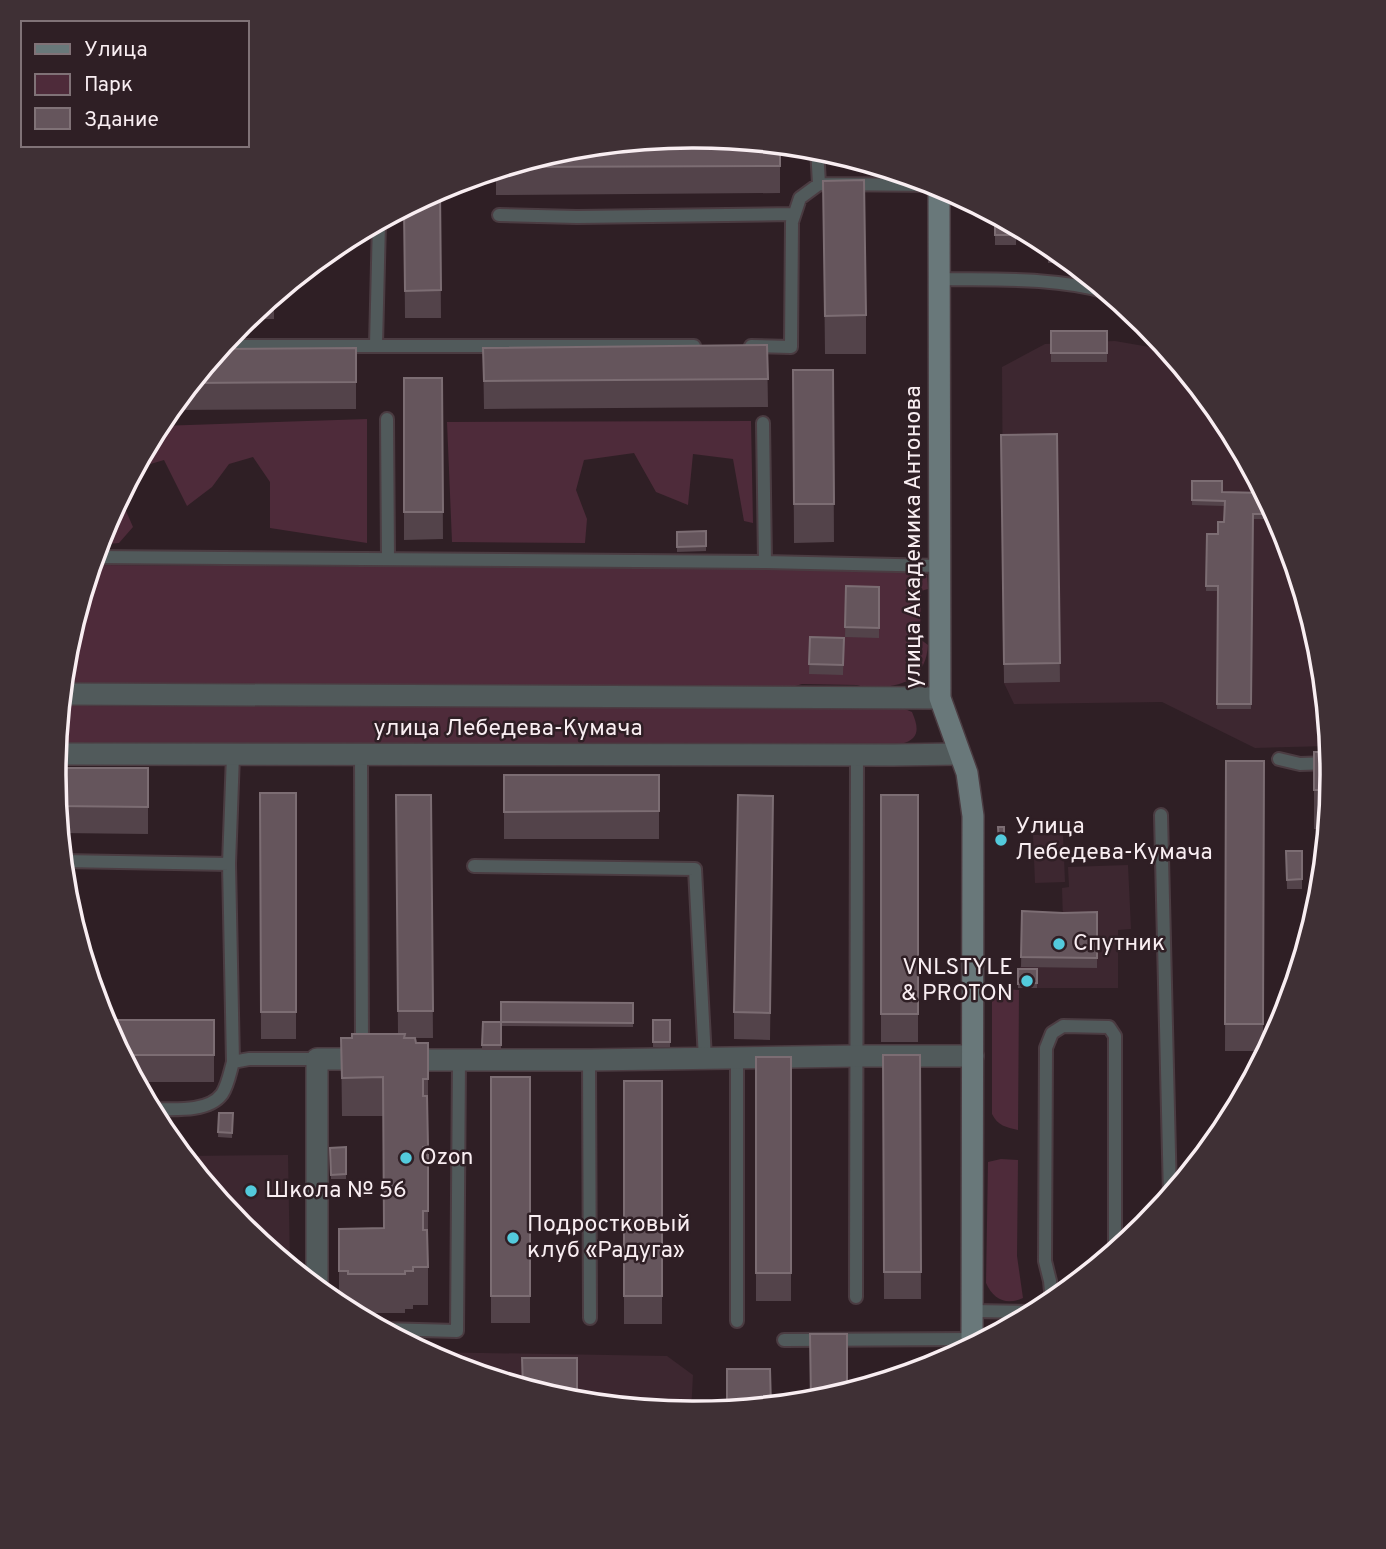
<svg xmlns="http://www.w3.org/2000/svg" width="1386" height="1549" font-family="Overpass,sans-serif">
	<rect width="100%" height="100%" fill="#2f1f25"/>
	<path fill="#3d2730" d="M1115,341l52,9 57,70 59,110 37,120 9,96 -74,2 -93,-46 -148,2 -10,-21 -2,-316 43,-23z
		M1063,834l2,48 -30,1 -2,-48z
		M1128,865l3,64 -13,1v58h-100v-14l3,-9 42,-43 -1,-34 7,-1 -1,-20z
		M288,1155l2,111 -49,-40 -57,-70z
		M425,1352l242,4 26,19 -2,38 -123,-12 -120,-37z"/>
	<path fill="#4e2b3a" d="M367,419v124l-97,-15v-46l-17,-25 -24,7 -17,23 -25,19 -23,-46 -27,8 -8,13 30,-55z
		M751,421l2,102 -9,-2 -11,-62 -40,-5 -5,51 -32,-13 -22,-39 -50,7 -8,30 11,29 -2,24 -133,-1 -5,-120z
		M120,497l13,30 -14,16 -21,2 5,-15z
		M92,565l824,5 11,5 1,14 -7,2 -1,48 8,6c-2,30 -20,41 -49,42 -8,0 -14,1 -22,-2l-55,-1 -10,3 -729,-2 4,-36z
		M61,706l839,1 12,5c7,16 8,27 -11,32l-844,2z
		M996,988l23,2 -1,140c-12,-3 -20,-4 -26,-16v-122z
		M1001,1159l17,1 -1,96 6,42c-17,8 -30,1 -37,-15l2,-121z"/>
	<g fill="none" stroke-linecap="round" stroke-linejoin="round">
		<defs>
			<path id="service" d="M817,148l2,36
				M499,215l78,2 217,-3
				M940,279c55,1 113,-2 167,13
				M376,345l3,-123
				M222,346h472
				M751,346l40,1 1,-125 8,-24 19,-14 120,1
				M387,419l1,140
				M763,423l2,139
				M95,557l670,5 175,4
				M361,755l1,293
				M1279,759l21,5 30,-1
				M1161,815l9,381
				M63,861l166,3
				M474,866l221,3 10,190
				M737,1059v262
				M589,1060l1,258
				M233,1062l-4,-198 4,-109
				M151,1109c21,0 57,4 71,-15 6,-9 8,-22 11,-32l16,-3h68
				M856,1297l1,-542
				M1052,1302l-2,-21 -5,-20 1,-213 6,-15 11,-7 46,1 6,9v215
				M973,1311l63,1
				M381,1329l76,2 2,-271
				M784,1340l188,-1"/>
			<path id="minor" d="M401,1060h188l267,-4h117
				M317,1288v-229h52"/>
			<path id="tertiary" d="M62,694l878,4
				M56,754l837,1 66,-1"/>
			<path id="secondary" d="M939,185l1,513 27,75 6,43 -1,530"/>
		</defs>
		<use href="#service" stroke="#4b3c42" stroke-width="16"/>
		<use href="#minor" stroke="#4b3c42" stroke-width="24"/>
		<use href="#tertiary" stroke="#4b3c42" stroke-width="24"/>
		<use href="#secondary" stroke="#4b3c42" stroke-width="24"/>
		<use href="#service" stroke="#515a5b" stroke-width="12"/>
		<use href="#minor" stroke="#515a5b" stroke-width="21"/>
		<use href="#tertiary" stroke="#515a5b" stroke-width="21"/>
		<use href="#secondary" stroke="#69787a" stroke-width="21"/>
	</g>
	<path fill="#53434a" d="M780,144v49l-284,2v-25l73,-22z
		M823,181l43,134v39h-41z
		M440,189l1,129h-36l-1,-110z
		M995,215l21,11v19h-21z
		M1048,244l19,15v4h-19z
		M274,296v23h-29z
		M1051,331h56v31h-56z
		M767,345l1,62 -284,2 -1,-61z
		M356,348v61l-186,1 50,-61z
		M793,370h40l1,172 -40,1z
		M404,378h38l1,161 -39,1z
		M1057,434l3,248 -56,1 -3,-248z
		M1192,481l30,11 41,1 14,26h-24l-2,190h-34l1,-118h-12l1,-57h11l6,-12v-16l-32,-1z
		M706,531v20l-29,1v-20z
		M846,586l33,1v51l-34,-1z
		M810,637l34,1 -1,37 -34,-1z
		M1314,752l18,23 -6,54h-12z
		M1226,761h38l-1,290h-38z
		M148,768v66l-88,-1 -6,-59z
		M504,775h155v64h-155z
		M260,793h36v246h-35z
		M396,795h35l2,243h-28l11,5h12v262h-15v4h-8v4h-53l-4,-2v-2h-3l-6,-3v-77l45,-1 -1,-112h-41l-1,-78 57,-4z
		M881,795h37v247h-37z
		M773,823l-3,217 -36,-1v-27z
		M998,827h6v20l-5,1z
		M1286,851h16v38h-15z
		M1022,911l41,2 34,-1v56l-76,-1z
		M1018,969h19v19h-19z
		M633,1003v24l-132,-1v24h-19v-5l19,-23z
		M104,1020h110v62h-77z
		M653,1020h17v27h-17z
		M883,1055h37l1,244h-37z
		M756,1057h35v244h-35z
		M491,1077h39v246h-39z
		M624,1081h38v243h-38z
		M219,1113h14l-1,25 -14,-1z
		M346,1147v32h-15l-1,-31z
		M577,1358v44l-9,-1 -45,-14z
		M727,1369l44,37 -44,4z"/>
	<path fill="#65555c" stroke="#7c6d73" stroke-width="2" d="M693,136l87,8v22l-275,1 64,-19z
		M864,180l2,135 -41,1 -2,-135z
		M440,189l1,101 -36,1 -1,-83z
		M995,215l21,11v9h-21z
		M1048,244l12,10h-12z
		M1051,331h56v22h-56z
		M767,345l1,34 -284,2 -1,-33z
		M356,348v34l-164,1 28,-34z
		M793,370h40l1,134h-40z
		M404,378h38l1,134h-39z
		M1057,434l3,229 -56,1 -3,-229z
		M1192,481h30v11l41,1 12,21h-22l-2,190h-34l1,-118h-12l1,-52h11v-12h6l1,-21 -33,-1z
		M706,531v15l-29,1v-15z
		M846,586l33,1v41l-34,-1z
		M810,637l34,1 -1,27 -34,-1z
		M1314,752h15l3,23 -2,15h-16z
		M1226,761h38l-1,263h-38z
		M55,768h93v39l-91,-1 -3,-32z
		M504,775h155v36l-155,1z
		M260,793h36v219h-35z
		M396,795h35l2,216h-35z
		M738,795l35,1 -3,217 -36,-1z
		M881,795h37v219h-37z
		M998,827h6v15l-5,1z
		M1286,851h16v28l-15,1z
		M1022,911l41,2 34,-1v46l-76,-1z
		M1018,969h19v14l-19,1z
		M501,1002l132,1v20l-132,-1v23h-19l1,-23h18z
		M104,1020h110v35h-92z
		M653,1020h17v22h-17z
		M352,1034h53l-1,4h11l1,5h12v36h-5v17h4l1,50 -5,1v8h5v56h-5v19h4l1,37h-15v4h-8v3h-57v-3h-9v-42l45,-1 -1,-151 -41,1 -1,-40h11z
		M1254,1053h11l-12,21z
		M883,1055h37l1,217h-37z
		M756,1057h35v216h-35z
		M491,1077h39v219h-39z
		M624,1081h38v215h-38z
		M219,1113h14l-1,20 -14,-1z
		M346,1147v27l-15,1 -1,-27z
		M810,1334h37v55h10l-40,12 -6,1z
		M522,1358h55v40h-17l-37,-11z
		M727,1369h43l1,37h-44z"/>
	<g fill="#53cadc" stroke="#2f1f25" stroke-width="2.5">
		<circle cx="1001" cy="840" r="7"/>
		<circle cx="1059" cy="944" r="7"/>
		<circle cx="1027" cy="981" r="7"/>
		<circle cx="406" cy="1158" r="7"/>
		<circle cx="251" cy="1191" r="7"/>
		<circle cx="513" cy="1238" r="7"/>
	</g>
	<g text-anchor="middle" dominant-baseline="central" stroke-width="5" stroke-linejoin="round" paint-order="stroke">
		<g font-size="23" fill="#f9eef2" stroke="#2f1f25">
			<text transform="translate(914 537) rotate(-90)">улица Академика Антонова</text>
			<text x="508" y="729">улица Лебедева-Кумача</text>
		</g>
		<g font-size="23" fill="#f9eef2" stroke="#2f1f25" text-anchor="start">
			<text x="1015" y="827">Улица<tspan x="1015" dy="26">Лебедева-Кумача</tspan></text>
			<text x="1073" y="944">Спутник</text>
			<text x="1013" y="968" text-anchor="end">VNLSTYLE<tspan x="1013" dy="26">&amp; PROTON</tspan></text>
			<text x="420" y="1158">Ozon</text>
			<text x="265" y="1191">Школа № 56</text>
			<text x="527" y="1225">Подростковый<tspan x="527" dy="26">клуб «Радуга»</tspan></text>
		</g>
	</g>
	<path d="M0 0H1386V1549H0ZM692 148H694A626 626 0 0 1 1320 774V775A626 626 0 0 1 694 1401H692A626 626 0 0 1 66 775V774A626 626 0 0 1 692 148Z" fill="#3f3035" fill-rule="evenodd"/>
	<path fill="none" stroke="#f9eef2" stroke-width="3.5" d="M692 148H694A626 626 0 0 1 1320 774V775A626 626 0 0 1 694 1401H692A626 626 0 0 1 66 775V774A626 626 0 0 1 692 148Z"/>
	<rect x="21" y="21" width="228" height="126" fill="#2f1f25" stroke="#807277" stroke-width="2"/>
	<rect x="35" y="44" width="35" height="10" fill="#69787a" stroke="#807277" stroke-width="2"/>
	<text x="84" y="56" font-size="21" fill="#f9eef2">Улица</text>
	<rect x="35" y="74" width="35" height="21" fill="#4e2b3a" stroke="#807277" stroke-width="2"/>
	<text x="84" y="91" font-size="21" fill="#f9eef2">Парк</text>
	<rect x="35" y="108" width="35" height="21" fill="#65555c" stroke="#807277" stroke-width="2"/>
	<text x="84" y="126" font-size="21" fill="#f9eef2">Здание</text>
</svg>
